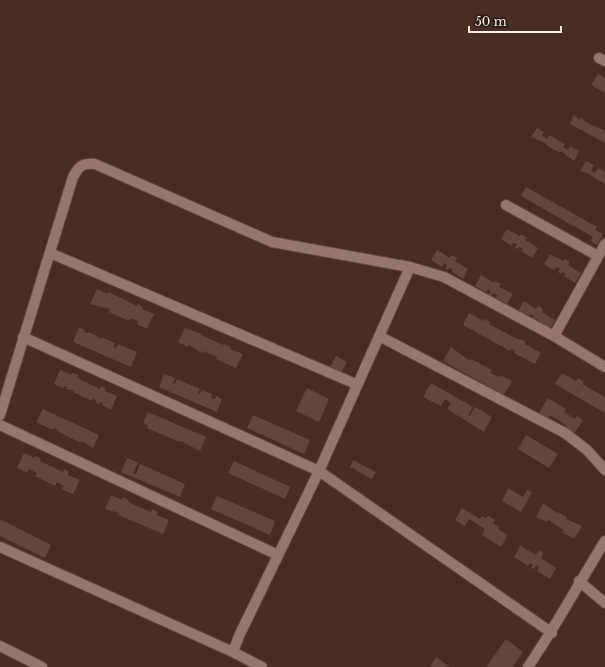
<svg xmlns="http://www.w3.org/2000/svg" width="605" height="667" font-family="'Libre Baskerville',serif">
	<rect width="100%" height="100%" fill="#492d23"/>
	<path fill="#63453b" d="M598,74l7,4v15l-14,-8z
		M574,115l6,5 1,-2 11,8 1,-1 12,6v12l-35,-19z
		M537,128l7,4 -2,4 5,3 2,-4 16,9 -2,3 5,3 2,-4 9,5 -5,10 -13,-10 -1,2 -14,-8 1,-1 -16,-7z
		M586,161l8,4 -3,5 4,3 3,-5 7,4v12l-18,-11 -7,-2z
		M526,187l71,40 -2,3 8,4 -6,11 -6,-4 2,-4 -72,-41z
		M507,229l13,7 1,-2 6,4 -2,2 13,8 -6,10 -11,-7 2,-2 -4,-2 -1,2 -3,-1 2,-4 -4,-1 -1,3 -11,-7z
		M437,250l13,8 1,-3 6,3 -2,3 13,8 -5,10 -11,-7 1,-2 -4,-2 -1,2 -3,-1 2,-4 -3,-2 -2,4 -11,-7z
		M550,254l13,7 1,-2 6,3 -2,3 13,8 -6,10 -11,-7 2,-2 -4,-2 -1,2 -3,-2 2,-3 -4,-2 -2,3 -10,-6z
		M481,275l13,8 1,-2 6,3 -2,3 14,7 -6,10 -11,-6 1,-3 -4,-2 -1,3 -3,-2 2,-3 -3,-2 -2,3 -11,-6z
		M97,289l11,5 1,-2 28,14 1,-2 5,3 -1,2 12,5 -7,15 -10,-5 1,-3 -8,-3 -1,3 -20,-9 1,-3 -20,-5z
		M524,301l12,8 2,-3 5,3 -1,3 13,8 -6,10 -11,-7 2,-2 -4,-2 -2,2 -2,-1 2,-4 -4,-2 -2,4 -10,-7z
		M469,313l15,8 1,-2 5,3 -1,2 30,16 1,-1 6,3 -1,2 16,9 -6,11 -21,-11 1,-2 -4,-2 -1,2 -47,-26z
		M79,327l6,3 -1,2 4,1 1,-1 13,7v-2l13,6 -1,4 2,1 2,-4 19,8 -6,15 -58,-25z
		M185,328l17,6 -1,1 22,10 1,-1 7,3 -1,2 13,5 -7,14 -20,-9 1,-2 -14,-6 -1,2 -13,-8 -1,2 -10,-5z
		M451,347l19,14 1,-2 21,11 -2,3 9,4 1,-2 12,6 -8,14 -61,-34z
		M336,356l11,6 -7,13 -11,-6z
		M60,370l11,5 1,-2 7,2 -2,3 23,11 1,-3 5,3 -1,2 12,5 -6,14 -9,-5 1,-2 -3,-1 -1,2 -3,-1 1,-2 -4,-3 -1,3 -19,-9 1,-2 -8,-1 1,-2 -3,-1 -1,2 -9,-4z
		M562,373l14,8 2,-3 6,4 -2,2 23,13v16l-50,-29z
		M164,374l11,4 -2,5 2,1 2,-5 23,10 -2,4 2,1 2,-4 10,4 -1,4 4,1 1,-3 6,3 -5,13 -58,-25z
		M431,383l42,24 -5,8 2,1 5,-9 17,10 -8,15 -37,-23 4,-6 -6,-4 -4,7 -18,-9z
		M307,388l22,11 -10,23 -23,-11z
		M548,398l18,11 -2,3 11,7 2,-3 6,4 -9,14 -10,-6 2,-3 -16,-10 -2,4 -9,-6z
		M43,409l56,26 -6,13 -11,-7 -1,2 -24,-12 1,-1 -4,-2 -1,2 -17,-8z
		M148,412l58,25 -6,14 -19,-10 -1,1 -33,-14 1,-3 -5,-2z
		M253,415l57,25 -6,14 -57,-26z
		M526,435l32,19 -9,14 -31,-19z
		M24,453l10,5 1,-2 6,3 -1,2 23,11 1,-3 4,2v4l12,5 -7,14 -11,-5 2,-3 -7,-4 -2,4 -20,-10 2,-3 -8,-4 -1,4 -11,-5z
		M127,458l11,5 -5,10 3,1 4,-10 45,20 -5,13 -59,-25z
		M353,460l23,12 -4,7 -17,-9 1,-1 -6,-1z
		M234,461l56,26 -5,12 -57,-26z
		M508,488l15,9 4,-7 5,2 -11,20 -19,-11z
		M111,495l11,5 1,-3 6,3 -1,2 23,10 1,-3 6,3 -1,3 12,5 -6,14 -45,-19 1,-2 -14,-4z
		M217,496l58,25 -5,14 -59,-26z
		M543,503l14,10 1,-1 9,5 -1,2 16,7 -8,13 -12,-7 2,-2 -16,-10 -1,2 -11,-5z
		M462,508l18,11 2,-3 4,2 2,-2 7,4 -2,3 6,4 -1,2 10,6 -7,12 -19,-12 3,-6 -16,-10 -4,7 -10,-6z
		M0,519l51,26 -6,13 -45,-22z
		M520,546l16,9 3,-5 5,3 -3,5 15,10 -6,11 -13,-8 2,-4 -3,-2 -2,4 -3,-1 2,-3 -3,-2 -2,3 -14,-9z
		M506,639l17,13 -11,15h-26z
		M436,657l14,10h-20z"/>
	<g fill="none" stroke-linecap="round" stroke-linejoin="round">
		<defs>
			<path id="street" d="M599,58l6,3
				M506,205l92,51
				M50,253l306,131
				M379,336l186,97 22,17 18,20
				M554,336l51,-92
				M23,337l296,134 233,162
				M0,415l73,-238c6,-11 9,-14 22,-13l177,78 138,25 34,10 110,59 51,31
				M0,425l278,130
				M0,547l233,105 6,-16 80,-165 91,-204
				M579,581l26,22
				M0,646l42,21
				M233,652l29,15
				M528,667c28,-41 51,-84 77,-126"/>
		</defs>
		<use href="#street" stroke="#604941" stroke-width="12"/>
		<use href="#street" stroke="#96766a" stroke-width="10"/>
	</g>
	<path d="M469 26v6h92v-6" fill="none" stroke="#fdeee9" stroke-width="2"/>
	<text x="475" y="26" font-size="12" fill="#fdeee9" stroke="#261915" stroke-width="3" paint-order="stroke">50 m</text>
</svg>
